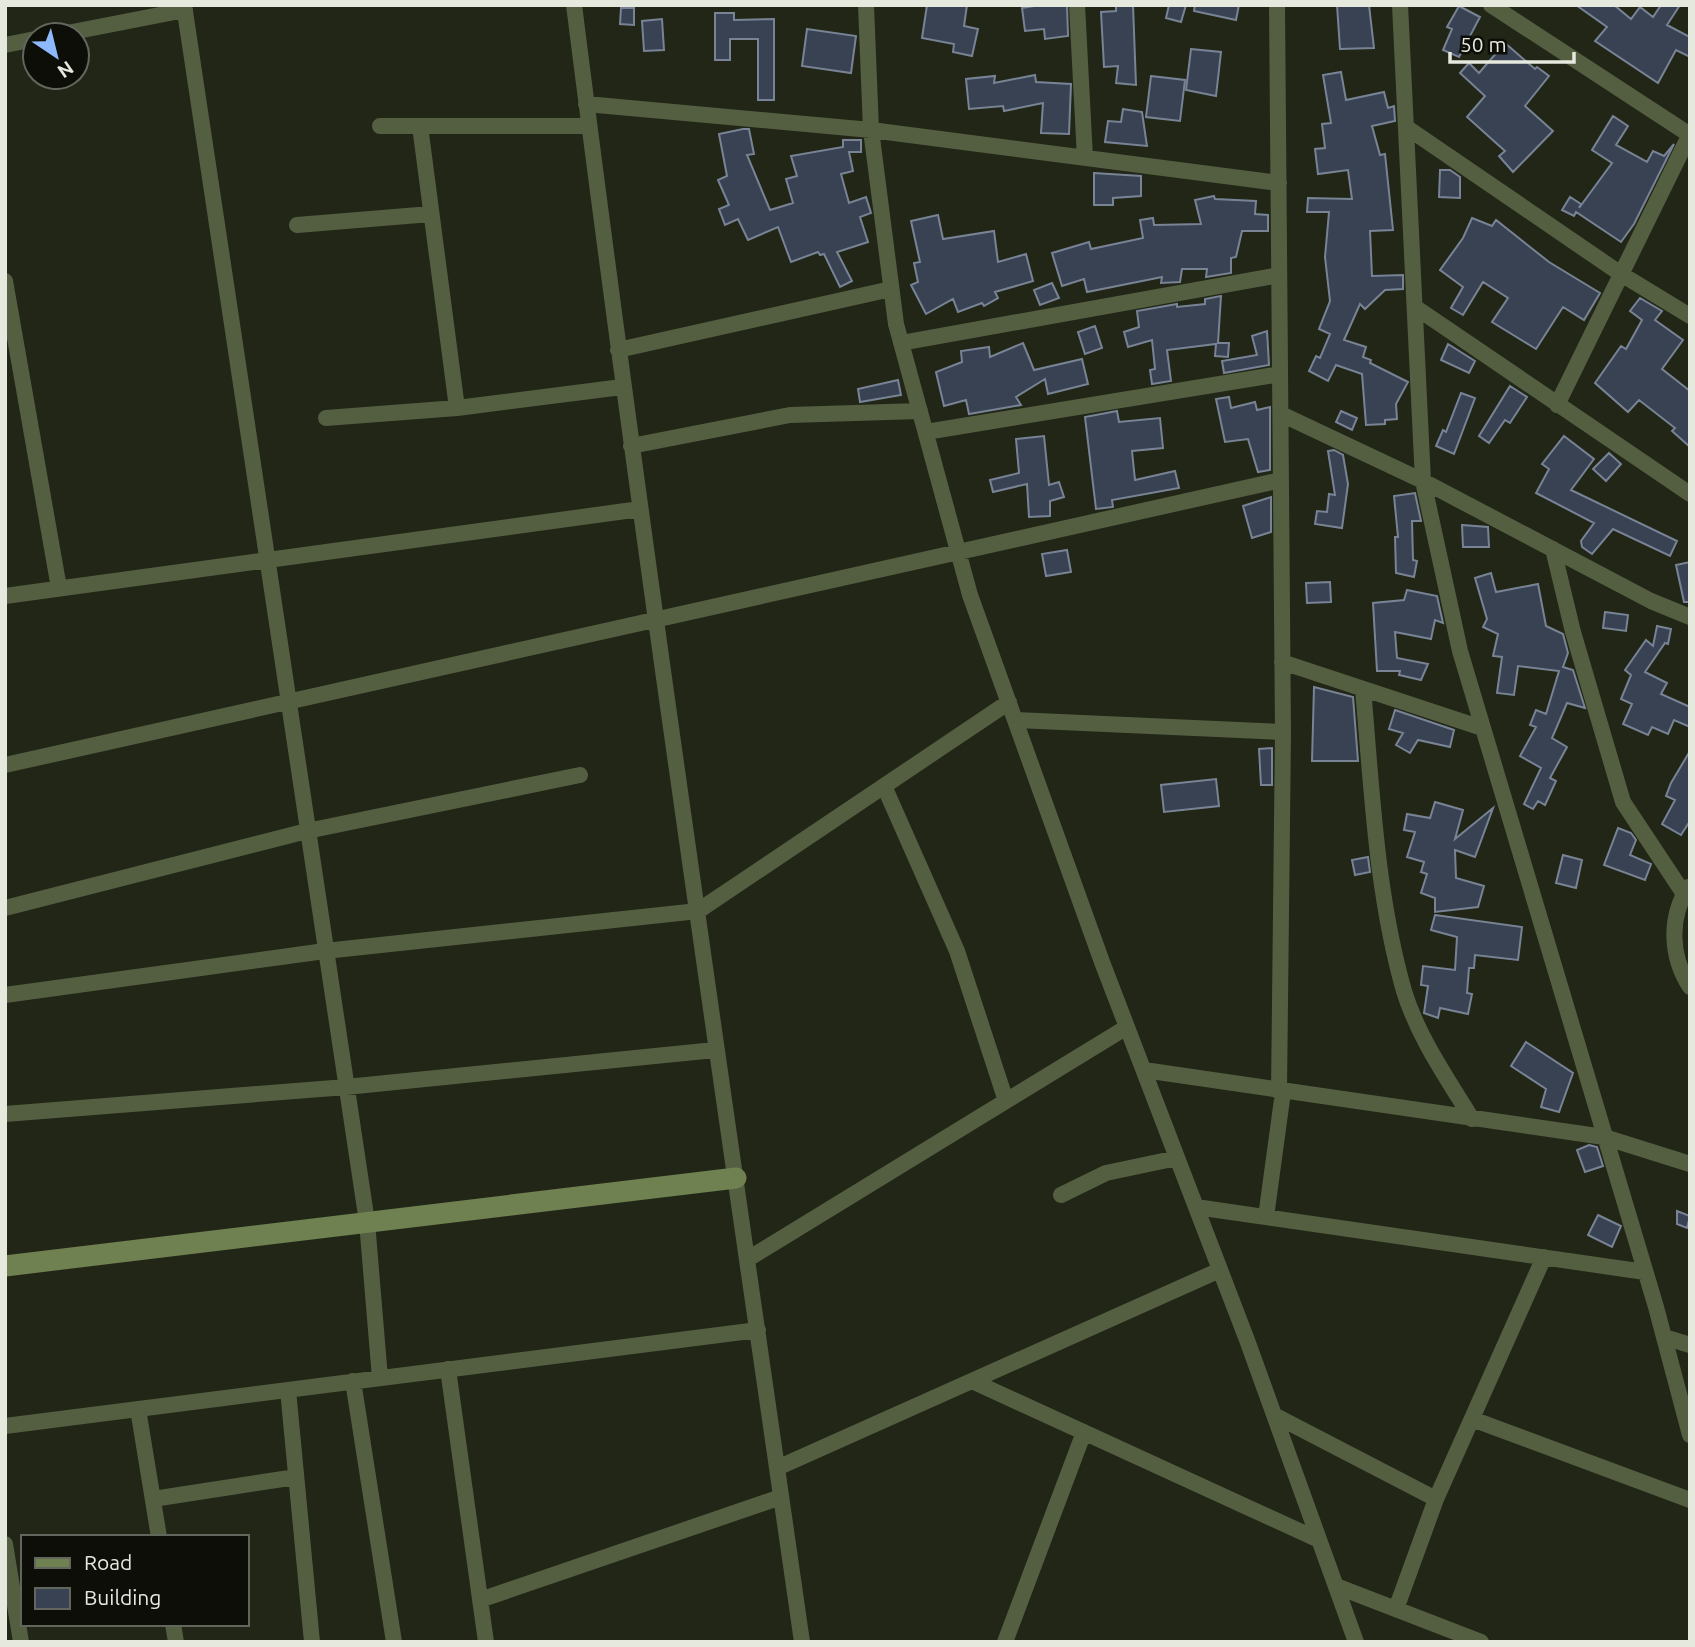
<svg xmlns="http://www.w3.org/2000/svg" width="1695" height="1647" font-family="Ubuntu,sans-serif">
	<rect width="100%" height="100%" fill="#212616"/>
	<path fill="#384252" stroke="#788395" stroke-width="2" d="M927,5h40l-3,21 14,3 -6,27 -19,-4 1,-8 -32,-6z
		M1040,5h27l1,31 -23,3 -1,-10 -19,2 -3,-23z
		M1116,5h17l3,80 -20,-2 2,-17 -14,1 -3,-55 15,-1z
		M1169,5h17l-5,17 -15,-4z
		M1195,5h44l-3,15 -42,-9z
		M1337,5h32l5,43 -34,1z
		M1576,5h38l17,14 9,-12 13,10 8,-12h19l-13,20 23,12v20l-14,-7 -18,33 -63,-42 12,-14z
		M1459,6l21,11 -21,40 -16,-7 9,-21 -5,-2z
		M621,8h13v17l-14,-1z
		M715,13h19v7l40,-1v81h-16v-61h-28v21h-15z
		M662,19l2,31 -20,1 -2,-30z
		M807,29l49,7 -5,37 -49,-7z
		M1505,43l30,26 2,-2 12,9 -24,30 28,25 -40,41 -14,-16 6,-5 -38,-34 18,-21 -25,-23 9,-10 10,10z
		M1191,49l30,3 -5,44 -30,-6z
		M1341,72l5,28 38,-8 4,16 6,-2 1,15 -23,5 8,29 5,-1 8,76 -23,1 2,45 31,-1v14l-18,1 -20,19 -5,-5 -16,36 22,7 -3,10 8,3 -1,3 38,19 -12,22 1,15 -12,1v4l-19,1 -4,-51 -26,-9 -8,16 -19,-10 7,-15 4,2 10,-24 -11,-5 11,-28 -5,-44 4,-45h-22l1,-14 44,1 -4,-29 -30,4 -3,-25 10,-1 -3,-24 9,-1 -8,-48z
		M1035,75l1,7 35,2 -2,50 -28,-1 2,-30 -39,8 -1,-5 -34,3 -3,-30 29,-3 -1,7z
		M1151,76l34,4 -5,41 -34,-4z
		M1123,109l19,3 5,34 -42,-4 3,-21 13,1z
		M1613,116l15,10 -12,19 31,17 6,-11 11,5 10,-12 -40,80 -13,18 -45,-30 -2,4 -12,-6 8,-13 11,7 -2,4 33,-45 -20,-13z
		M743,129h6l5,25 -7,1 23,55 23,-7 -7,-24 11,-3 -6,-20 52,-9v-7h18v12h-12l4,19 -12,3 8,29 17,-6 5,16 -11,4 8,25 -31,10 15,29 -12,6 -16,-33 -4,1 -2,-3 -27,10 -13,-35 -30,13 -10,-21 -13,6 -6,-16 10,-4 -11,-25 9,-4 -8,-42z
		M1440,170h10l10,7v21l-21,-1z
		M1094,173l47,3v20l-28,2v7h-19z
		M1214,196l1,3 41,2 -1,13 13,1v16h-26l-6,26 -5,1v15l-25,4 1,-8h-25l-2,13 -19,1 1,-6 -75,15 -3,-13 -22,7 -10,-33 37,-11 2,7 52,-11 -3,-18 13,-2 1,7 47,-1 -6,-24z
		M938,215l5,24 51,-8 4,31 28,-8 7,27 -38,11 3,6 -14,8 -2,-3 -24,9 -5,-13 -27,15 -15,-29 7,-3 -4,-19 6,-1 -9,-41z
		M1472,218l20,8 4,-6 53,42 51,31 -16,27 -21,-13 -27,42 -44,-27 16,-24 -25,-16 -20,33 -12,-7 12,-21 -23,-17 23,-32z
		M1052,283l7,15 -19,7 -6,-15z
		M1221,296l-3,47h11l-1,14 -13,-1 1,-12 -49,6 4,31 -19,3 -2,-14 5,-1 -3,-29 -24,7 -4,-15 15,-5 -2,-16 40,-7v3l28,-3v-5z
		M1640,298l22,13 -7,9 28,20 -21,29 28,22v56l-18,-16 3,-3 -36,-28 -11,12 -33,-29 26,-37 5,3 16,-29 -12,-9z
		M1095,326l7,22 -17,6 -7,-22z
		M1267,331l2,34 -45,8 -2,-12 35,-6 -5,-19z
		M1023,343l11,27 48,-11 6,25 -40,10 -3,-15 -29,18 5,8 -52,9 -3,-14 -22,6 -8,-34 26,-10 -1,-11 28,-4 1,10z
		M1448,344l27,17 -6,12 -28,-13z
		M898,380l3,15 -41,7 -2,-13z
		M1510,386l17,11 -17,26 -5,-3 -16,23 -10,-7z
		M1461,393l14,5 -21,56 -18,-8 7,-16 3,2z
		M1229,397l2,11 24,-6 2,8 13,-3v63l-12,2 -10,-33 -23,3 -9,-43z
		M1117,411l2,11 41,-4 3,30 -31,3 3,29 40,-9 4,17 -67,12 1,7 -17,2 -11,-92z
		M1341,411l16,7 -5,12 -16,-8z
		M1044,436l5,49 10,-3 5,15 -14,4v15l-21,1 -2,-33 -34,8 -3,-12 29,-7 -3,-34z
		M1564,436l30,23 -23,31 106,51 -7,15 -57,-27 -21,25 -10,-7 -1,-6 13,-18 -58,-30 13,-24 -7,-5z
		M1334,450l9,5 5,29 -6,44 -27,-4 2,-13 10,1 2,-18 6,1 -7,-44z
		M1609,453l12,11 -15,17 -13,-12z
		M1415,493l6,28h-9l1,39 4,1 -3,16 -18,-4 -1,-36h3l-4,-41z
		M1271,497v35l-19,6 -9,-32z
		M1462,525l26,2 1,20h-26z
		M1067,550l4,22 -25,4 -4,-22z
		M1690,562v40h-6l-8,-37z
		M1491,573l5,19 42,-8 8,42 17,8 5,19 -5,14 10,3 12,38 -18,-5 -15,35 15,9 -17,31 6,3 -11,24 -7,-4 -5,8 -9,-5 17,-36 -21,-12 16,-29 -6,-2 6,-15 10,4 13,-43 -41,-5 -4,29 -17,-2 5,-36 -9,-1 5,-22 -15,-7 4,-8 -12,-41z
		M1330,582l1,20 -24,1 -1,-20z
		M1407,590l30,6 6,27 -8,-3 -4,19 -36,-7 2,26 31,6 -7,16 -22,-5 1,-4h-23l-4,-68 31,-3z
		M1605,612l23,3 -2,16 -23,-3z
		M1657,626l14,3 -3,15 -3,-1 -20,29 22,11 -6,11 29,13v20l-16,-7 -6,14 -16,-7 -4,8 -25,-11 9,-20 -11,-5 10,-24 -6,-5 21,-30 7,6z
		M1314,687l39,10 5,64h-46z
		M1395,710l59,20 -4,17 -32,-7 -8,13 -14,-8 7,-12 -14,-4z
		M1272,748v37h-11l-2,-36z
		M1690,751v70l-9,14 -19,-11 13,-24 -9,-4 5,-13z
		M1216,779l3,27 -55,6 -3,-27z
		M1435,802l28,8 -8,29 38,-31 -18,49 -20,-7 1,28 28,8 -6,21 -43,5v-14l-14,-5 6,-19 -6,-2 3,-10 -17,-5 8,-25 -11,-2 3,-16 23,4z
		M1618,828l13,5 5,7 -6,15 21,9 -6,16 -41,-15z
		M1563,855l19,5 -6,28 -20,-5z
		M1368,857l2,15 -15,3 -3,-15z
		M1435,915l87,12 -4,33 -43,-5 -1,13h-5l-2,25 5,1 -4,20 -28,-6 -2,10 -14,-5 4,-27 -7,-1 2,-19 32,4 2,-33 -26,-7z
		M1526,1042l47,31 -14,39 -18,-5 5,-18 -35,-23z
		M1589,1145l8,2 6,19 -18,6 -8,-22z
		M1677,1211l13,5 -3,12 -10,-4z
		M1598,1215l23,11 -9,21 -24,-12z"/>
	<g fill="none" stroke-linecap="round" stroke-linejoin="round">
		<path stroke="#545f42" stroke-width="16" d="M184,5l183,1217 13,156
			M574,5c69,547 150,1092 228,1637
			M866,5l5,125 25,194 74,271 132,367 145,378 109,302
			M1077,5l8,153
			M1277,5l6,727 -4,360
			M1400,5l23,476 37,170 196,656 34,128
			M1491,5l199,130
			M57,35l128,-25
			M5,45l30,-6
			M586,104l285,26 408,53
			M380,126h209
			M420,126l37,282
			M1406,127l215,147 69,42
			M297,225l134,-11
			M5,281l54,307
			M1415,307l275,187
			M901,343l378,-68
			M618,350l273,-61
			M1557,405l133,-271
			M1281,414l142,67 228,120 39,16
			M326,418l131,-10 165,-21
			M926,432l354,-58
			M631,446l159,-31 130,-4
			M1553,549l20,83 50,170 61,92 6,2
			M5,596l635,-87
			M1282,662l200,66
			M1363,689c9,101 13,204 41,302 14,46 43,87 68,128
			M1015,720l268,12
			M5,765l1276,-285
			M884,786l73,165 49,150
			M1688,887c-19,31 -18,69 2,100
			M5,908l302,-77 273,-56
			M5,995l320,-44 373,-40 311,-209
			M1144,1070l460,67 86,27
			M5,1114l341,-27 369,-37
			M1061,1195l45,-22 71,-15
			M1196,1207l449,65
			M1266,1217l17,-125
			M748,1259l379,-232
			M1664,1337l26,8
			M448,1369l38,273
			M353,1381l41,261
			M972,1381l347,159
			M288,1390l24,252
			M138,1409l21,128
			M1274,1415l162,84
			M1472,1419l218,81
			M5,1426l753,-96
			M777,1468l443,-198
			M153,1499l143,-22
			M5,1544l16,98
			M1336,1586l145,56
			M480,1600l301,-103
			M1396,1609l40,-110 108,-242
			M173,1624l3,18
			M1005,1642l79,-210"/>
		<path stroke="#6f8051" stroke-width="21" d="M5,1266l731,-88"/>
	</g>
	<rect width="1695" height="1647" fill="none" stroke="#e5e9de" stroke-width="14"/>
	<rect x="21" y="1535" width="228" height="91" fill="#0c0e07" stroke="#63665d" stroke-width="2"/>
	<rect x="35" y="1558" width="35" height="10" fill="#6f8051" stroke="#63665d" stroke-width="2"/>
	<text x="84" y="1570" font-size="21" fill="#e5e9de">Road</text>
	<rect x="35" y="1588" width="35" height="21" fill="#384252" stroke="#63665d" stroke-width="2"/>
	<text x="84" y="1605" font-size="21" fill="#e5e9de">Building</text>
	<g transform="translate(56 56) rotate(145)"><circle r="33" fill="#0c0e07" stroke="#63665d" stroke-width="2"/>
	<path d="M0-5L12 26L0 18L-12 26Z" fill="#8eb9fc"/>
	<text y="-10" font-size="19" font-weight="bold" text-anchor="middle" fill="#e5e9de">N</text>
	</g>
	<path d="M1450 52v10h124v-10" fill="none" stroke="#e5e9de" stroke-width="3.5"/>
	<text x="1460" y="52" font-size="21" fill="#e5e9de" stroke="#0c0e07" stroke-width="5" paint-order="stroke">50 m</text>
</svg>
